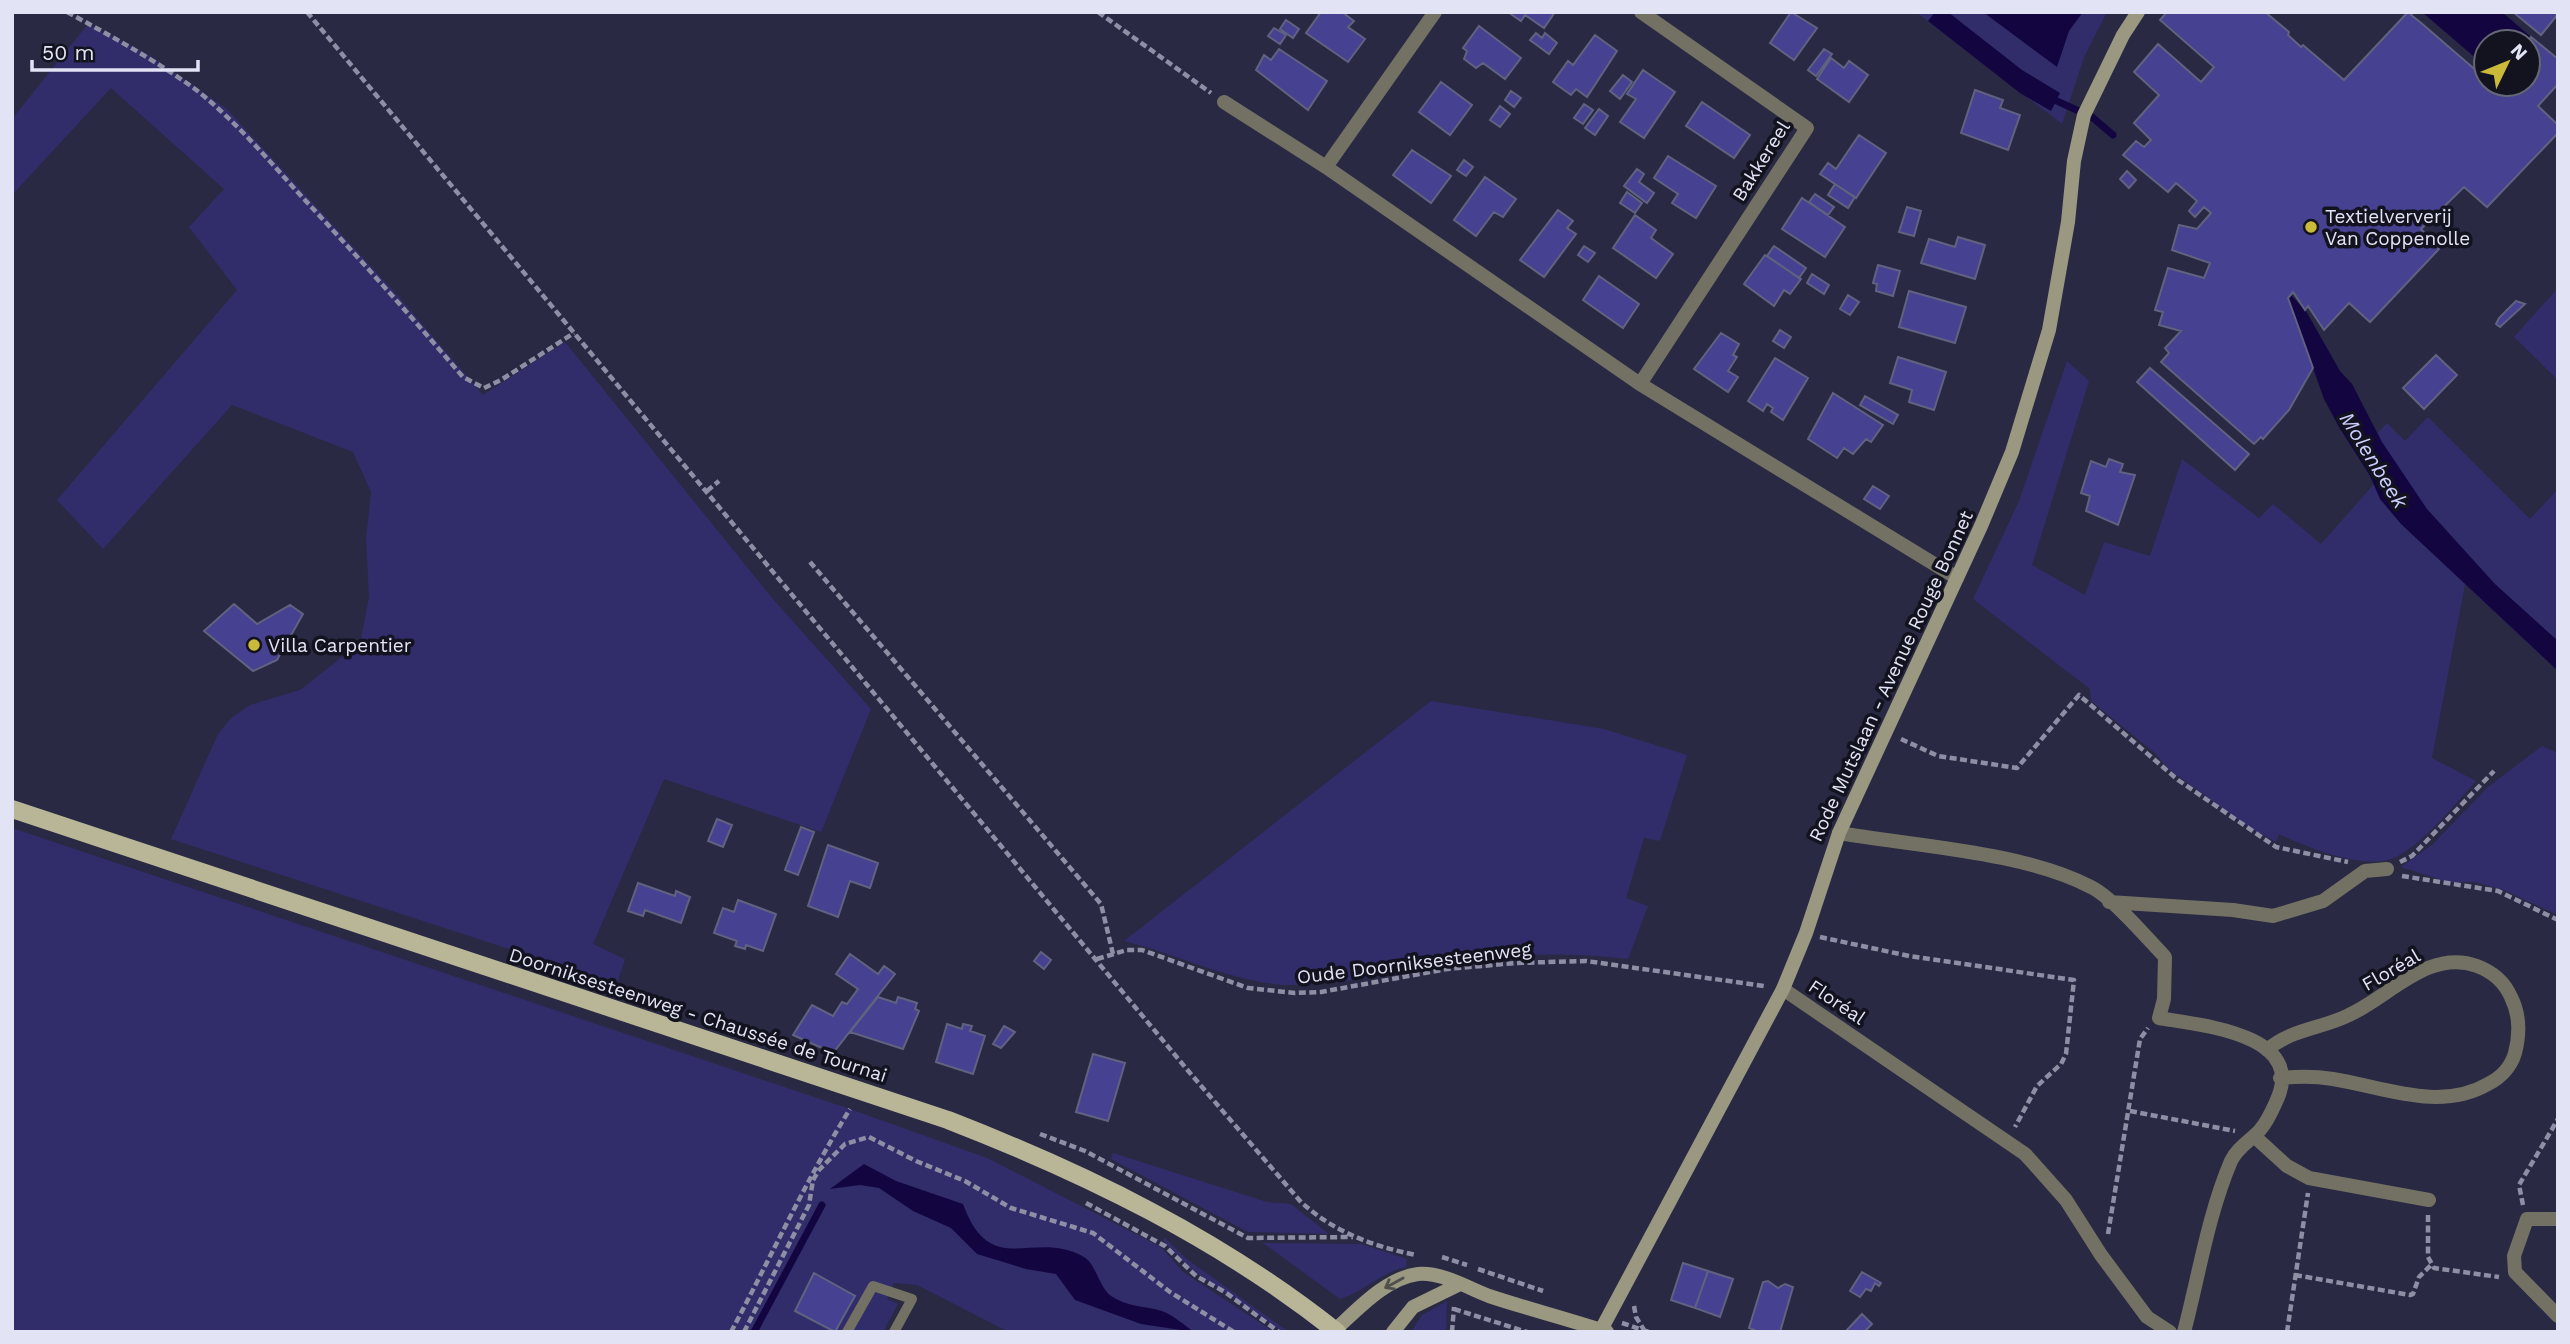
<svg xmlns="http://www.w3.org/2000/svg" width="2570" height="1344" font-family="'Work Sans',sans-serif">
	<rect width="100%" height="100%" fill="#292943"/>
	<path fill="#312d6a" d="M1916,12h191l-23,45 -22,67z
		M88,24l61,31 78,54 171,187 85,99 82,-53 207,256 99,111 -50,123 -157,-53 -71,165 32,15 -8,25 -446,-145 47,-105 13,-16 19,-13 50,-15 60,-47 9,-46 -3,-58 5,-47 -18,-40 -121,-47 -129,144 -46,-49 180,-210 -48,-63 35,-38 -113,-101 -99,107v-76z
		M2558,288v92l-44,-43z
		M2067,361l22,20 -57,184 53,30 19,-53 46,14 32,-97 77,59 14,-14 48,40 61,-69 -17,-29 22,-23 18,18 23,-24 102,102 28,-30v182l-93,-87 -33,174 44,23c-23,25 -48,58 -78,75 -29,17 -92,-9 -119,-22l-3,8 -29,-16 -80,-58 -11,-14 -65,-53 -1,-12 -117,-90 46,-98z
		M1431,701l173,28 83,26 -27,86 -16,-3 -18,60 22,8 -20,53c-54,-6 -106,-6 -159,1 -59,7 -115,25 -175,25 -53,1 -117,-31 -170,-44z
		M2542,746l16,7v162l-54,-25 -30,-8h-26l-47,-15 32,-23 55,-57z
		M12,828l838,281 137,49 174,89 22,25 91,60h-265l-92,-47 -23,-2 -7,16 11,5 -15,28h-871z
		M1113,1153l154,49 24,2 38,30 -81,-2 -137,-73z
		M1164,1237l24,23 101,72h-6l-95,-65 -24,-25z
		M1263,1243l98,1 46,15 -1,8c-25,5 -42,25 -66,32z
		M1447,1301l-1,31h-35l11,-17z"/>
	<path fill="#130640" d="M1935,12h13l74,58 38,23 -9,18 -31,-18 -92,-72z
		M1983,12h100l-14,19 -12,36z
		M2422,12h80l29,25 -4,5h-41v25z
		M2291,295l15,16 34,60 12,13 30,58 45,67 68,75 63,57v30l-157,-147 -21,-25 -10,-23 -31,-49 -15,-28 -36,-101z
		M864,1164l32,17 67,23c28,77 71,24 121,53 12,7 15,30 27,39 16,11 34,10 51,15 11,4 22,14 32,21l-53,-8 -66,-24 -19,-26 -30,-5 -49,-15 -26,-26 -38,-17 -34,-23 -19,-3 -30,4z"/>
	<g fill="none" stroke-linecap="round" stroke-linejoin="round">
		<path stroke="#130640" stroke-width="7" d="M2048,97l44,20 21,18
			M754,1332l68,-127"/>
	</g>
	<path fill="#464190" stroke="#606280" stroke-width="2" d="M1321,12h21l12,9 -6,6 17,12 -17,23 -42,-29z
		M1508,12h47l-11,16 -19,-13 -4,6z
		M1791,12l26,16 -23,32 -24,-17z
		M2167,12h98l24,20 -1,3 13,12 2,-2 41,35 64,-68h6l-3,3 9,7 66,57v5h42l-1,-42 4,-5 27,22v25l-20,22 20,19v8l-71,74 -23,-20 -43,42 18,20 -69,73 -21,-19 -25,27 -16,-24 -3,4 -12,-18 -5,6 25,70 -24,42 -26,29 -2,-2 -7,7 -93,-82 8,-9 -4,-5 16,-17 -22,-6 4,-13 -8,-2 13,-42 36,10 6,-15 -38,-13 7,-25 18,4 14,-16 -7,-6 -9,10 -6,-6 8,-10 -21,-18 -8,9 -45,-37 13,-14 8,6 7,-7 -17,-17 25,-28 -25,-23 24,-28 43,38 13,-15 -54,-47z
		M2513,12h43l2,2 -17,21z
		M1286,20l13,9 -6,9 -13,-9z
		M1479,26l42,32 -16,21 -22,-16 -7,5 -12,-9 3,-8 -4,-3z
		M1274,28l12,7 -6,9 -12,-8z
		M1536,33l6,5 3,-5 12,10 -8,11 -19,-14z
		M1595,35l22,16 -30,46 -11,-8 -5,6 -18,-13 15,-21 5,4z
		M1279,49l48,32 -19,29 -52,-40 8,-15 7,5z
		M1824,49l8,5 -16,22 -8,-6z
		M1831,58l13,10 5,-7 19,14 -19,27 -32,-23z
		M1643,70l32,22 -31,46 -24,-16 16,-23 -9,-5z
		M1623,75l9,7 -12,17 -10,-8z
		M1441,82l31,23 -22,30 -31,-23z
		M1975,90l28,10 -3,8 20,7 -12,35 -47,-17z
		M1511,91l10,7 -7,9 -9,-7z
		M1702,102l48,33 -16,23 -48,-32z
		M1584,104l9,6 -10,14 -9,-6z
		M1500,106l10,8 -10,13 -10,-7z
		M1599,109l9,7 -13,19 -10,-7z
		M1859,135l27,18 -30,45 -36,-24 8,-11 8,6z
		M1412,150l39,26 -20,27 -38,-28z
		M1668,156l48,30 -20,32 -24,-15 6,-9 -24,-16z
		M1464,160l9,7 -7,9 -9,-6z
		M1637,169l7,5 -5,8 15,11 -7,10 -23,-17z
		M2127,171l9,9 -7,8 -9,-9z
		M1485,177l31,22 -13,18 -9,-5 -18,24 -22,-16z
		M1835,184l20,13 -7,11 -20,-13z
		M1627,192l15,11 -7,10 -15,-10z
		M1815,194l19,13 -6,8 -19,-13z
		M1802,198l43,29 -20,30 -43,-28z
		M1907,207l14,4 -7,25 -15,-4z
		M1558,210l15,11 -6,7 9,6 -32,43 -24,-17z
		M1635,215l21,15 -5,8 22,16 -17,24 -43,-30z
		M1958,237l27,8 -10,34 -54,-16 8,-24 26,8z
		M1584,246l11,7 -7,9 -10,-7z
		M1774,246l32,22 -7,10 -32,-22z
		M1765,255l36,24 -11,15 -6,-4 -10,16 -30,-22z
		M1878,265l22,6 -7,25 -17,-5 1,-7 -4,-1z
		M1812,274l17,11 -5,9 -17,-11z
		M1599,276l40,28 -16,24 -40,-28z
		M1909,291l57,16 -11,36 -56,-16z
		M1848,295l11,7 -9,13 -10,-6z
		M2516,301l9,3 -25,23 -4,-3 3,-6z
		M1780,330l11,7 -7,11 -11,-7z
		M1721,333l18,11 -6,11 4,2 -9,14 10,6 -10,15 -34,-23z
		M2436,355l21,20 -33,34 -21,-21z
		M1898,357l48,15 -12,38 -25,-8 3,-12 -22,-7z
		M1775,358l33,20 -25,42 -12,-8 2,-4 -6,-4 -4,7 -15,-10z
		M2150,368l99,86 -14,16 -98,-88z
		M1833,393l50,32 -12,17 -5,-3 -13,15 -9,-6 -7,10 -29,-19z
		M1865,396l33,19 -5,9 -33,-19z
		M2109,459l14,5 -3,8 15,3 -17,50 -32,-14 4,-15 -9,-3 10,-32 15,6z
		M1873,486l16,10 -9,13 -16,-10z
		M234,604l23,20 33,-19 13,9 -26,46 -24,11 -49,-40z
		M717,819l15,6 -9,22 -15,-6z
		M801,827l13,5 -16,43 -13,-5z
		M828,845l50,18 -8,25 -20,-7 -12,36 -30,-11z
		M638,883l37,13 1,-5 14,6 -9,26 -36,-13 -2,6 -15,-5z
		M738,900l38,14 -13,37 -17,-6 -1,4 -10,-3 2,-5 -23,-8 9,-25 11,4z
		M1041,952l10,8 -7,9 -10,-8z
		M850,954l28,20 6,-8 11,8 -62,79 -40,-18 19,-30 21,11 9,-14 5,2 11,-15 -22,-15z
		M878,997l18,6 2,-6 19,6 -2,6 4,2 -16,38 -53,-17z
		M947,1024l15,5 1,-5 9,2 -2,5 15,5 -12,38 -37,-12z
		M1004,1026l11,6 -14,16 -8,-4z
		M1093,1054l32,9 -17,58 -32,-9z
		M1683,1263l25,8 -13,37 -24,-8z
		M1708,1271l25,8 -13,38 -25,-9z
		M1862,1272l19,11 -2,3 -4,-3 -4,8 -5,-2 -6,8 -10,-6z
		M814,1273l41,23 -20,36 -40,-21z
		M1768,1281l10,7 7,-4 8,3 -13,45h-21l-10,-4 14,-46z
		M1862,1314l10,10 -8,8h-19z"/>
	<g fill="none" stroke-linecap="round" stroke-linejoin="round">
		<path stroke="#8e8fa4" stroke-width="4.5" stroke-dasharray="7 3.5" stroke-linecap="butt" d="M67,12c44,24 88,48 128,77 41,32 74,72 109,110 54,58 107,117 159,178l21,11 17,-8 73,-47
			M307,12l883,1061 111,129c33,30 71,44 115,53
			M1098,12l113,81
			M707,491l12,-10
			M810,562l291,342 12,50
			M1901,739l37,17 79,12 62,-73 99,85 98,67 72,15
			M2400,862l12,-6 82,-85
			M2402,876l96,15 60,29
			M1820,937l89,19 165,24 -8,74 -5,10 -24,22 -22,41
			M1097,959l30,-9h15l106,38 47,5 26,-1 126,-23 69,-6 70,-2 178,25
			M2130,1111l105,20
			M1040,1134l45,17 163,87 105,-1
			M1086,1203l79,43 31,30 29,16 54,40
			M2523,1205l-4,-20 39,-66
			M2428,1215v42l6,11 65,9
			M2108,1234l32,-195 8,-11
			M1442,1257l25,8
			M1478,1269l65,22
			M2295,1275l115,20 3,-1 6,-17 13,-13
			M1634,1306l2,11 8,13
			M1454,1309l73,23
			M1622,1323l27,9
			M731,1332c40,-75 75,-152 119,-223
			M744,1332l65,-127 4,-25 6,-10 26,-26 24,-7 47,24 49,20 46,27 82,25 77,59 64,40
			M1452,1332l2,-25
			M2287,1332l21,-139"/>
		<path stroke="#737163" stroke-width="10" d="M847,1332l26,-46 39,13 -18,33"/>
		<path stroke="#737163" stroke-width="14" d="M1224,102l102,65 314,217 317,194
			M1326,167l109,-155
			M1640,384l167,-256 -166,-116
			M1839,833c76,13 186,19 252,54 22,11 56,51 74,70l-1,42 -5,19c41,7 150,16 117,84 -4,9 -9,20 -16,28 -9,10 -23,18 -29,31 -23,54 -32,114 -47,171
			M2109,902l124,8 40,6 50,-15 42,-30 22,-2
			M1783,989l242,165 41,46 35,55 46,62 23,15
			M2267,1050c24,-21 54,-21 82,-35 40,-18 80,-67 128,-49 16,6 27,15 34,31 9,18 9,37 4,56 -4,14 -15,25 -27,31 -48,28 -105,3 -155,-5 -18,-3 -35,-3 -53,-1
			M2254,1136l33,30 22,12 120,22
			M2558,1219h-31l-13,37 1,16 43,44"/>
		<path stroke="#9a9881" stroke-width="14" d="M1335,1330c23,-21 51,-52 83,-56 24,-2 50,14 71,22 39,13 79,23 118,36
			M1601,1330l182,-341 23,-56 33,-100 142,-307 31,-74 37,-122 19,-108 6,-61 10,-46 39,-80 15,-23
			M1393,1332l20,-25 45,-22"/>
		<path stroke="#b9b698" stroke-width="18" d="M12,809l936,311c139,54 272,119 389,212"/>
	</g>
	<defs><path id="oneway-shaft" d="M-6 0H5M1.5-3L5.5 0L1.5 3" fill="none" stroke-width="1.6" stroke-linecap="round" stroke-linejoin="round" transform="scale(1.75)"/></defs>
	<use stroke="#504f4b" href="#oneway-shaft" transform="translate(1394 1283) rotate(151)"/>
	<g fill="#cbba39" stroke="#13131f" stroke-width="2.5">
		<circle cx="2311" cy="227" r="7"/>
		<circle cx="254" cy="645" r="7"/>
	</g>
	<g text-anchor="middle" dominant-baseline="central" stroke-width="7" stroke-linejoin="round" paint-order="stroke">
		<g font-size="19" fill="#e2e4f5" stroke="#13131f">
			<text transform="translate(1761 161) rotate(-58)">Bakkereel</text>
			<text transform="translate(1891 676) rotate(-65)">Rode Mutslaan - Avenue Rouge Bonnet</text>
			<text transform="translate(1414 963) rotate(-7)">Oude Doorniksesteenweg</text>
			<text transform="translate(2391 970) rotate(-30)">Floréal</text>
			<text transform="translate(1837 1002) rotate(34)">Floréal</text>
			<text transform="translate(698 1015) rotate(18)">Doorniksesteenweg - Chaussée de Tournai</text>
		</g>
		<g font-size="19" fill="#e2e4f5" stroke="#13131f" text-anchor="start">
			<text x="2325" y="216">Textielververij<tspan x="2325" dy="22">Van Coppenolle</tspan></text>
			<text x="268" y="645">Villa Carpentier</text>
		</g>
		<g font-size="21" font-style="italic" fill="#cdcffd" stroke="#13131f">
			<text transform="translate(2374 460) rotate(58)">Molenbeek</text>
		</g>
	</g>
	<rect width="2570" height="1344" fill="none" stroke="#e2e4f5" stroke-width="28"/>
	<g transform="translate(2507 63) rotate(47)"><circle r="33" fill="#13131f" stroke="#666775" stroke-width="2"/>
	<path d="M0-5L12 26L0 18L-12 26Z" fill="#cbba39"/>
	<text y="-10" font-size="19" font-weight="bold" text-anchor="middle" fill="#e2e4f5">N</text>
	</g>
	<path d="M32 60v10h166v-10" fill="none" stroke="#e2e4f5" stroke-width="3.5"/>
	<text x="42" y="60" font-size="21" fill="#e2e4f5" stroke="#13131f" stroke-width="5" paint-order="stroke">50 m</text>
</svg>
